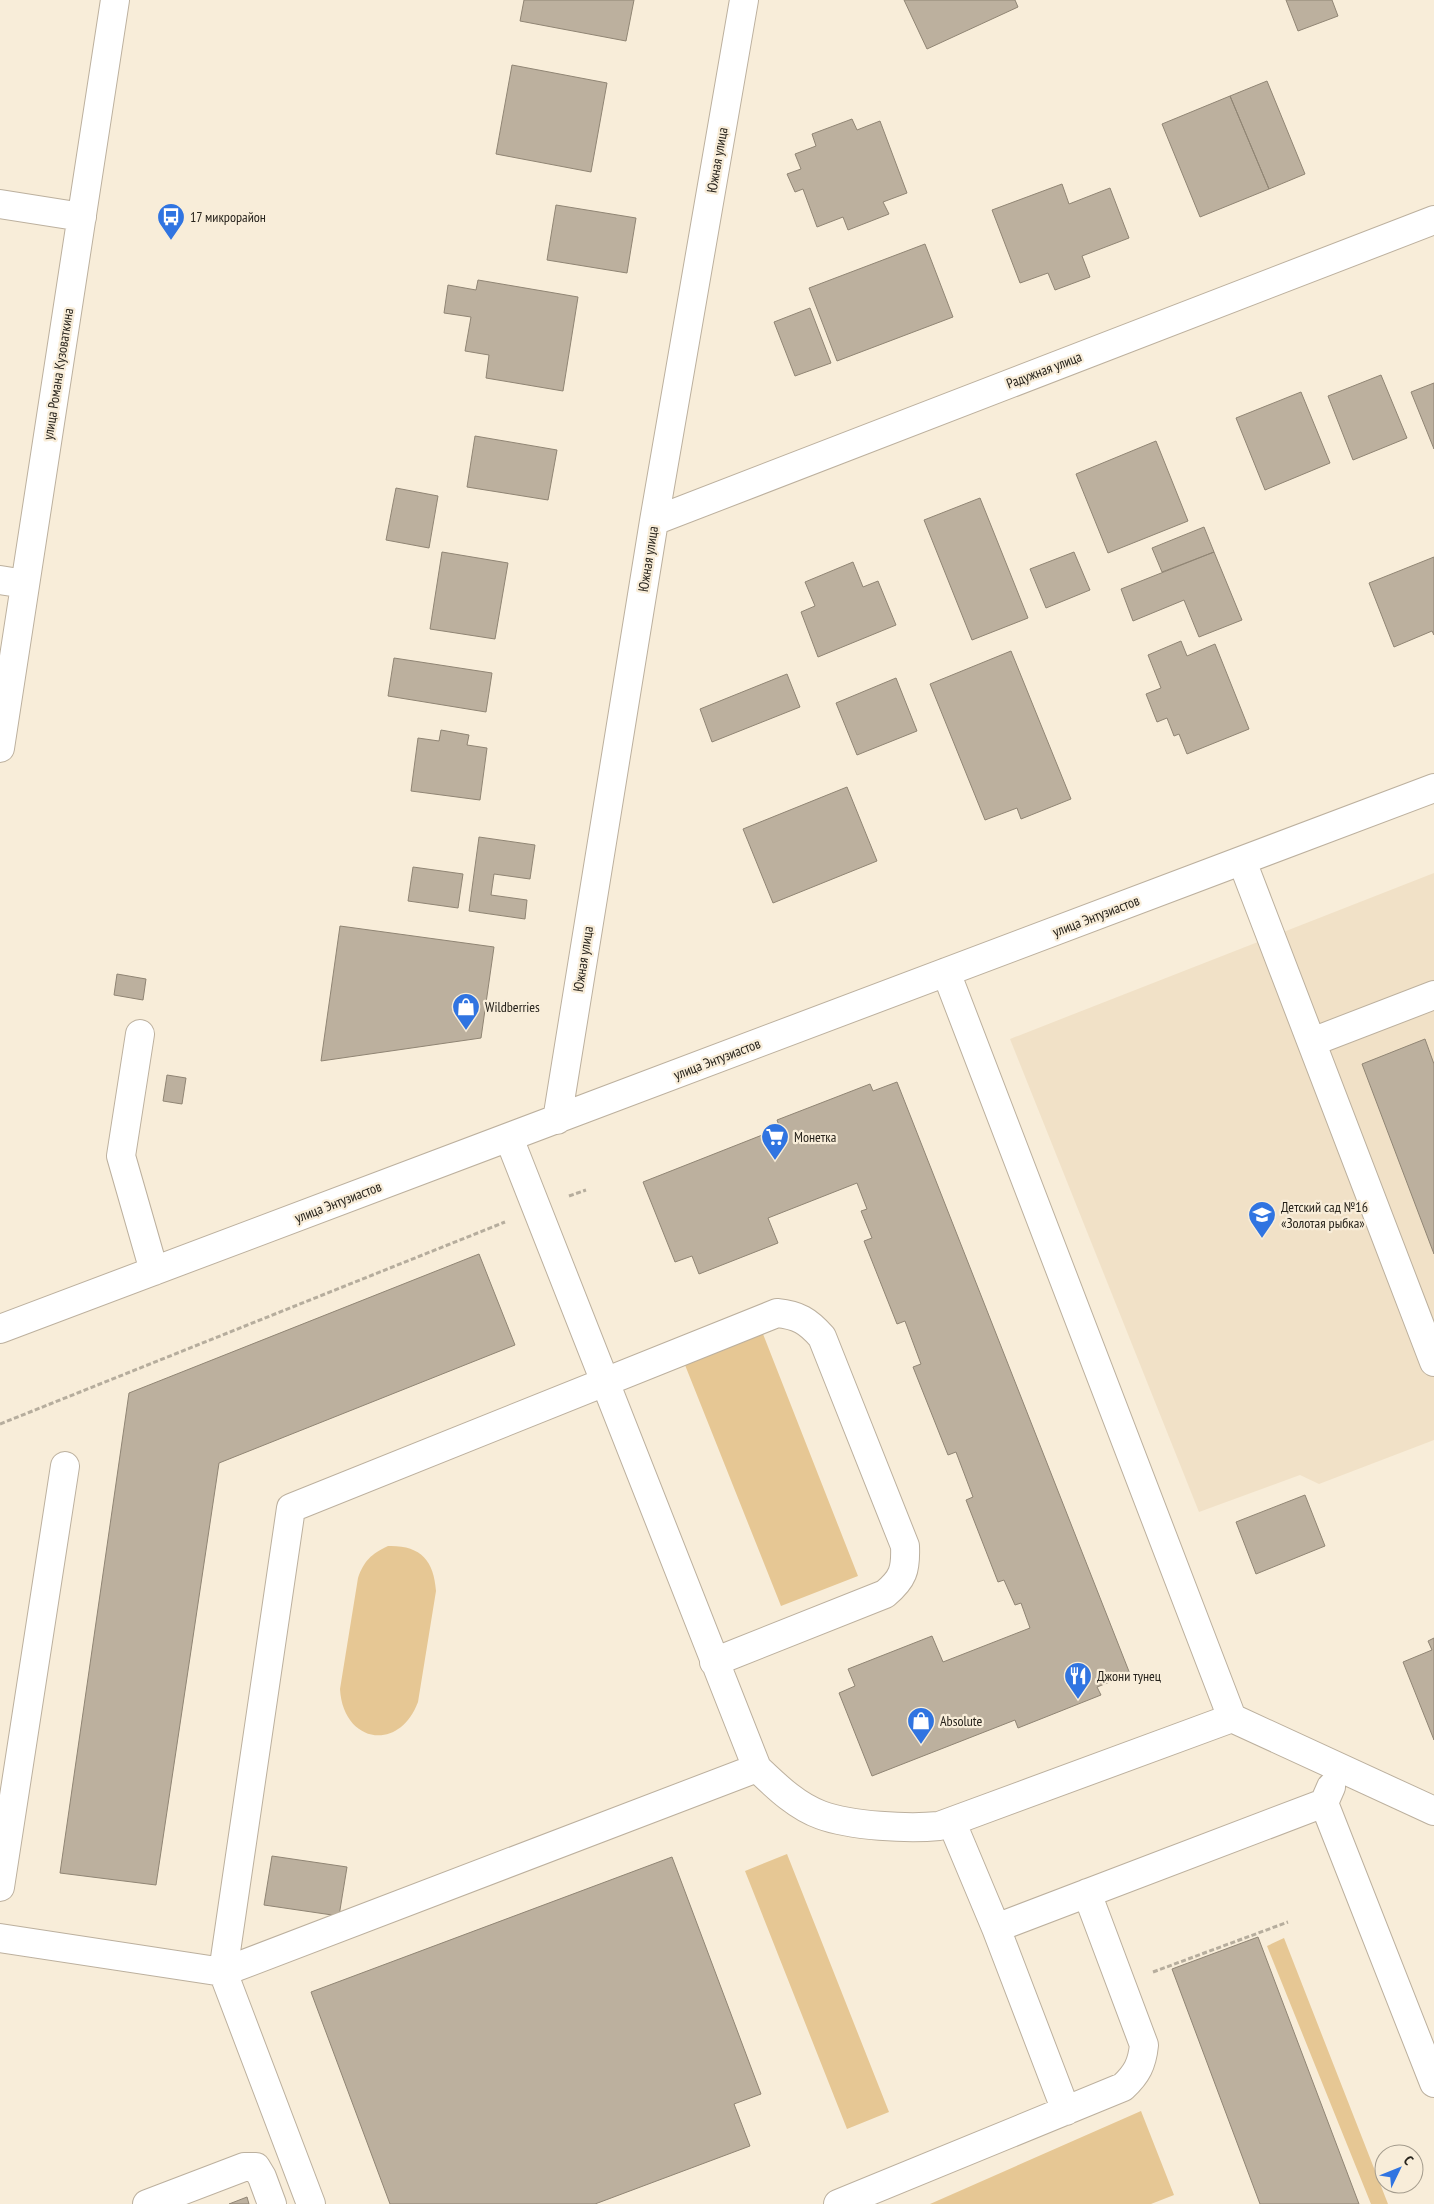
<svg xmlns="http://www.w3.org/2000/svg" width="1434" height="2204" font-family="'PT Sans Narrow',sans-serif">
	<rect width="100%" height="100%" fill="#f8edd9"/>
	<path fill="#f1e1c7" d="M1434,873v567l-115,44 -19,-9 -101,37 -189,-473z"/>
	<path fill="#e6c794" d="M763,1334l95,242 -77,30 -96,-241z
		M388,1546c32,-1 46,14 48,45l-18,111c-19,51 -75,41 -78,-13l18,-111c6,-17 13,-24 30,-32z
		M787,1854l102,258 -42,17 -102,-258z
		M1284,1938l104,266h-17l-104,-258z
		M1141,2111l33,84 -23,9h-221z"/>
	<path fill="#bcb09e" stroke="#908574" d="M524,0h110l-8,41 -106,-20z
		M904,0h111l3,7 -91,42z
		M1286,0h46l6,16 -40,15z
		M512,65l95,18 -16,89 -95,-18z
		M1267,81l38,93 -36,15 -39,-93z
		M1230,96l39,93 -69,28 -38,-93z
		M852,119l5,11 23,-9 27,72 -24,9 6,12 -41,16 -5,-13 -26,10 -14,-38 -8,3 -8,-18 14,-5 -6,-15 21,-8 -4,-12z
		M1062,184l7,20 41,-16 19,50 -47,18 8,21 -35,13 -7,-17 -28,10 -28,-73z
		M556,205l80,13 -9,55 -80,-13z
		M925,244l28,73 -116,44 -28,-73z
		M478,280l100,17 -15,94 -77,-13 3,-23 -24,-4 6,-34 -27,-4 4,-28 28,5z
		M810,308l21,55 -36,13 -21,-54z
		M1381,375l26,63 -54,22 -25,-64z
		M1434,383v66l-23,-57z
		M1301,392l29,71 -65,27 -29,-72z
		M475,436l82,14 -9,50 -81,-13z
		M1156,441l32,80 -80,32 -32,-79z
		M396,488l42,8 -9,52 -43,-8z
		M980,498l48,120 -56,22 -48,-120z
		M1204,527l10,25 -52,20 -10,-24z
		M442,552l66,11 -13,76 -65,-10z
		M1074,552l16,38 -44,18 -16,-39z
		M1214,552l28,68 -43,17 -15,-37 -51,21 -12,-32z
		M1434,557v78l-2,-4 -38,16 -25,-64z
		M853,562l10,25 15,-6 18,44 -78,32 -17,-45 14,-6 -10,-24z
		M1181,641l6,15 28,-12 34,85 -62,25 -8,-20 -5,2 -7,-18 -10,4 -11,-28 15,-6 -13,-33z
		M1011,651l60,148 -50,20 -4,-11 -32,12 -55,-136z
		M394,658l98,15 -6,39 -98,-16z
		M787,674l13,33 -88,35 -12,-33z
		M896,678l21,53 -60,24 -21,-52z
		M441,730l28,5 -2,10 20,3 -7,52 -69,-9 7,-53 21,3z
		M847,787l30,74 -104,42 -30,-74z
		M479,837l56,8 -5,34 -36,-5 -3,21 36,5 -2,19 -56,-8z
		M413,867l50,7 -5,34 -50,-7z
		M340,926l154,21 -13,91 -160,23z
		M117,974l29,5 -3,21 -29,-5z
		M1425,1039l9,25v190l-72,-190z
		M167,1075l19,3 -4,26 -19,-3z
		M897,1082l233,592 -33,13 4,8 -83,33 -3,-8 -143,56 -33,-83 16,-7 -7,-17 84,-33 11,26 87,-34 -9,-25 -6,2 -11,-25 -6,2 -32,-82 7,-3 -17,-45 -8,3 -35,-88 8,-3 -16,-43 -8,3 -33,-83 8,-3 -11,-27 6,-2 -10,-26 -89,35 10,25 -79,31 -7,-18 -17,6 -32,-80 137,-54 -3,-8 93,-36 3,7z
		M479,1254l36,91 -296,118 -63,422 -96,-12 69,-480z
		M1305,1495l20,51 -69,28 -20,-52z
		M1434,1638v102l-31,-78 29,-12 -4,-9z
		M272,1856l75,11 -8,49 -75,-11z
		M672,1857l89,237 -27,10 16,42 -155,58h-205l-79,-212z
		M1258,1937l101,267h-99l-88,-235z
		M247,2197l2,7h-20z"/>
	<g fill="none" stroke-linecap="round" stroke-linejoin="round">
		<defs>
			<path id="minor" d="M0,204l82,13
				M654,521l780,-301
				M0,580l25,4
				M0,748l115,-748
				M1242,861l192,501
				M946,972l286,746 202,93
				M140,1034l-19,122 33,115
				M1312,1042l122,-47
				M557,1120l97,-599 90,-521
				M509,1138l248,630c19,18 39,38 64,47 30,11 87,14 118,11l293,-108
				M0,1329l1434,-541
				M1331,1787l-7,16 110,280
				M952,1823l44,105 70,183
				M0,1887l65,-421
				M996,1928l328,-125
				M0,1938l223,34 68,-464 486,-195c21,2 31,8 45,24l83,209c1,24 -2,33 -20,48l-171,68
				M147,2204l97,-37h12l6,10 10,27
				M311,2204l-88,-232 534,-204
				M838,2204l285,-117c14,-13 19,-23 21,-42l-57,-152"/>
		</defs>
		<use href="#minor" stroke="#bcb09e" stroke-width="30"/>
		<path stroke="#b6ad9d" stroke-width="3" stroke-dasharray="5 2.5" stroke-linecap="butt" d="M569,1196l17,-6
			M0,1424l505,-202
			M1153,1972l135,-50"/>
		<use href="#minor" stroke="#fff" stroke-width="28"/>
	</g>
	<defs>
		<symbol id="bus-pin" viewBox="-11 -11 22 30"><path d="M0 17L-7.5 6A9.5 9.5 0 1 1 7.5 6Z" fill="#3074e1" stroke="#f8edd9"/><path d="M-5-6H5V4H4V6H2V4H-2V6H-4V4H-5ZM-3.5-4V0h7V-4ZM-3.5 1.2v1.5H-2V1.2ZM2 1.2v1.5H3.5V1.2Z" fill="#fff"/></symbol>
		<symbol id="shop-pin" viewBox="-11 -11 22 30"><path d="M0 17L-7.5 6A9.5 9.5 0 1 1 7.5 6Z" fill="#3074e1" stroke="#f8edd9"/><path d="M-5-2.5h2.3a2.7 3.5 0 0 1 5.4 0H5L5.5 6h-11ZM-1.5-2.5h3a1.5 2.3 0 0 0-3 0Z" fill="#fff"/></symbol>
		<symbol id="supermarket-pin" viewBox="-11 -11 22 30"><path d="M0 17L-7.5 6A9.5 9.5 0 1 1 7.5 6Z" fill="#3074e1" stroke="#f8edd9"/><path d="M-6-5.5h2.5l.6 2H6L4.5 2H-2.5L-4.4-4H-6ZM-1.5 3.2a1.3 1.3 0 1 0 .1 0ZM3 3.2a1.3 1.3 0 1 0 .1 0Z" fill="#fff"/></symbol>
		<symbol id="school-pin" viewBox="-11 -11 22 30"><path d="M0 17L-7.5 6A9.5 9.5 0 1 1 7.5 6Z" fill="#3074e1" stroke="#f8edd9"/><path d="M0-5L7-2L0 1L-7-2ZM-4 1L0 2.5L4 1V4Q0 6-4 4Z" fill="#fff"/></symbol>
		<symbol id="restaurant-pin" viewBox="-11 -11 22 30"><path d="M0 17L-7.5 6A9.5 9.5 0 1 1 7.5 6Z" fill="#3074e1" stroke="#f8edd9"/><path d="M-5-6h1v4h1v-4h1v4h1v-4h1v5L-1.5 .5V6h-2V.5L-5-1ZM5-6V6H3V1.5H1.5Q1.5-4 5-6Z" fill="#fff"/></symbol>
	</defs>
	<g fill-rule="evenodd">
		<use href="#bus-pin" x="155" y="201" width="32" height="43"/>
		<use href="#shop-pin" x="450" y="991" width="32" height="43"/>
		<use href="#supermarket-pin" x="759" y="1121" width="32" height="43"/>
		<use href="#school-pin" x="1246" y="1199" width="32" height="43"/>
		<use href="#restaurant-pin" x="1062" y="1660" width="32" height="43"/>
		<use href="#shop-pin" x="905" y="1705" width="32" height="43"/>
	</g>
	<g text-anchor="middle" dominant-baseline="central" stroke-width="4.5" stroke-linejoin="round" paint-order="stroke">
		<g font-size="14" fill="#27231c" stroke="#f8edd9">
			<text transform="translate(717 160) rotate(-80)">Южная улица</text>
			<text transform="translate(1044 370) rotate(-21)">Радужная улица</text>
			<text transform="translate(58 374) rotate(-81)">улица Романа Кузоваткина</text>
			<text transform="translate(648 559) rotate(-81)">Южная улица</text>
			<text transform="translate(1096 916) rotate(-21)">улица Энтузиастов</text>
			<text transform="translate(583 959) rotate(-81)">Южная улица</text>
			<text transform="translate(717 1059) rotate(-21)">улица Энтузиастов</text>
			<text transform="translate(338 1202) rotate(-21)">улица Энтузиастов</text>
		</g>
		<g font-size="14" fill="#27231c" stroke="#f8edd9" text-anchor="start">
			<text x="190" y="217">17 микрорайон</text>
			<text x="485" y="1007">Wildberries</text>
			<text x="794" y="1137">Монетка</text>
			<text x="1281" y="1207">Детский сад №16<tspan x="1281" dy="16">«Золотая рыбка»</tspan></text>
			<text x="1097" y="1676">Джони тунец</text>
			<text x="940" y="1721">Absolute</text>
		</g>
	</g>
	<g transform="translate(1399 2169) rotate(47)"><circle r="24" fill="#f8edd9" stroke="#a49c8d"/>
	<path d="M0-4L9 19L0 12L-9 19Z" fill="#3074e1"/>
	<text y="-8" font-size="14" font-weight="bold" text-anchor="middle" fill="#27231c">С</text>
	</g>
</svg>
